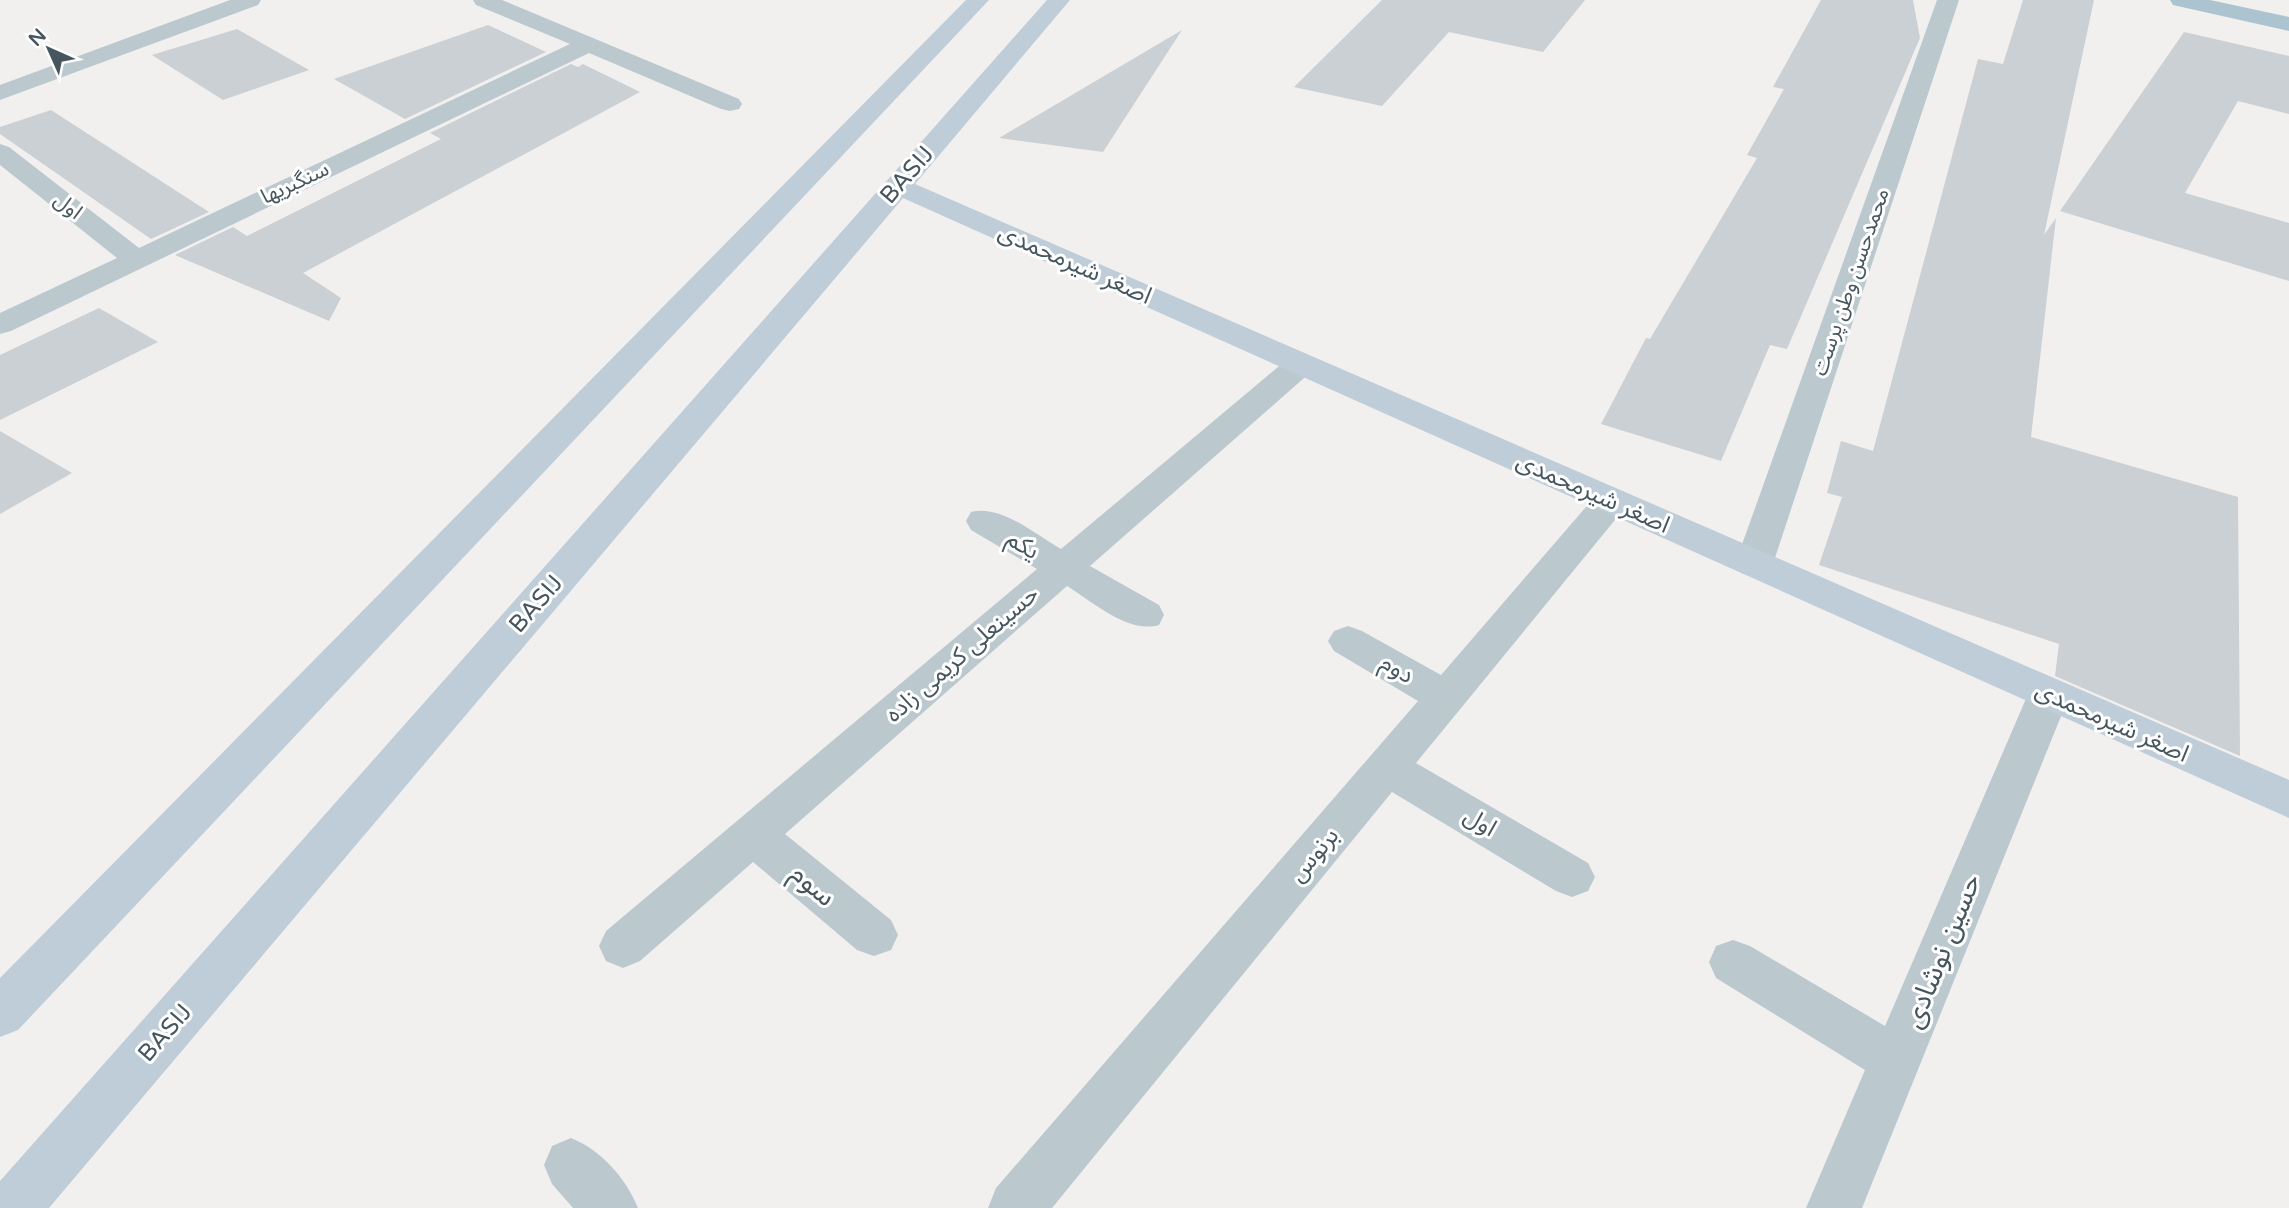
<svg xmlns="http://www.w3.org/2000/svg" width="2289" height="1208" font-family="'Varela Round','Noto Sans Arabic',sans-serif">
	<rect width="100%" height="100%" fill="#f2efef"/>
	<path fill="#cad0d4" d="M1382,0h203l-42,52 -94,-20 -67,74 -88,-19z
		M1821,0h92l7,38 -133,311 -17,-4 -49,116 -120,-37 45,-86 4,1 107,-181 -10,-3 37,-66 -11,-2z
		M2023,0h71l-50,235 12,-17 -25,219 207,60 2,259 -185,-80 4,-32 -240,-79 23,-68 -15,-4 14,-52 32,10 105,-392 25,5z
		M488,25l58,27 -141,67 -71,-40z
		M237,29l72,41 -86,30 -71,-45z
		M1182,30l-79,122 -104,-14z
		M2184,32l105,24v58l-51,-13 -53,92 104,30v58l-229,-70z
		M571,64l7,3 5,-3 57,28 -337,181 38,25 -12,23 -154,-66 58,-28 14,9 194,-97 -11,-6z
		M51,110l158,102 -58,27 -151,-105v-7z
		M99,308l59,34 -158,78v-65z
		M0,431l72,42 -72,41z"/>
	<g fill="none" stroke-linecap="round" stroke-linejoin="round">
		<path fill="#bbc9cf" fill-rule="evenodd" d="M230,0h31l-3,5 -258,95v-15z
			M473,0h29l237,99 3,5 -3,5 -9,2 -9,-2 -132,-56 -578,278 -11,3v-21l117,-55 -117,-93v-21l9,3 130,101 431,-204 -94,-39z
			M1937,0h22l-186,564 -6,9 -13,4 -13,-4 -6,-9z
			M1301,355l11,2 5,7 -5,7 -222,195 69,39 5,10 -5,10c-31,9 -66,-23 -92,-39l-282,248 106,86 7,15 -7,15 -17,6 -17,-6 -104,-88 -113,99 -17,7 -17,-7 -7,-15 7,-15 431,-362 -66,-39 -5,-9 5,-9c30,-8 65,23 90,37l229,-192z
			M1611,489l13,4 5,8 -5,8 -208,254 172,100 7,14 -7,14 -16,6 -16,-6 -164,-99 -340,416h-64l8,-20 422,-487 -84,-50 -6,-10 6,-10 14,-5 14,5 79,44 157,-182z
			M2049,678l15,5 6,11 -208,514h-56l59,-138 -149,-92 -7,-16 7,-16 17,-6 17,6 135,80 143,-332 6,-11z
			M571,1138c30,12 55,40 67,70h-65l-21,-24 -8,-19 8,-19z"/>
		<path fill="#becdd8" fill-rule="evenodd" d="M966,0h23l-971,1030 -18,7v-59z
			M1047,0h23l-155,184 1374,596v38l-1386,-620 -854,1010h-49v-27z"/>
		<path fill="#acc3d0" fill-rule="evenodd" d="M2170,0h40l79,17v14l-116,-26z"/>
	</g>
	<g text-anchor="middle" dominant-baseline="central" stroke-width="6" stroke-linejoin="round" paint-order="stroke">
		<g font-size="21" fill="#45565e" stroke="#fff">
			<text transform="translate(295 183) rotate(-25)">سنگبریها</text>
			<text transform="translate(68 206) rotate(38)">اول</text>
			<text transform="translate(1851 282) rotate(-71)">محمدحسن وطن پرست</text>
		</g>
		<g font-size="24" fill="#45565e" stroke="#fff">
			<text transform="translate(907 175) rotate(-49)">BASIJ</text>
			<text transform="translate(1075 264) rotate(24)">اصغر شیرمحمدی</text>
			<text transform="translate(1593 493) rotate(24)">اصغر شیرمحمدی</text>
			<text transform="translate(1023 545) rotate(32)">یکم</text>
			<text transform="translate(536 604) rotate(-49)">BASIJ</text>
			<text transform="translate(962 654) rotate(-41)">حسینعلی کریمی زاده</text>
			<text transform="translate(1397 669) rotate(30)">دوم</text>
			<text transform="translate(2112 722) rotate(24)">اصغر شیرمحمدی</text>
			<text transform="translate(1480 822) rotate(31)">اول</text>
			<text transform="translate(1314 855) rotate(-50)">برنوس</text>
			<text transform="translate(165 1033) rotate(-49)">BASIJ</text>
		</g>
		<g font-size="28" fill="#45565e" stroke="#fff">
			<text transform="translate(813 885) rotate(40)">سوم</text>
			<text transform="translate(1942 951) rotate(-68)">حسین نوشادی</text>
		</g>
	</g>
	<g transform="translate(49 49) rotate(315)" stroke="#ffffff" stroke-width="5" paint-order="stroke">
	<path d="M0-5L12 26L0 18L-12 26Z" fill="#45565e"/>
	<text y="-10" font-size="19" font-weight="bold" text-anchor="middle" fill="#45565e">N</text>
	</g>
</svg>
